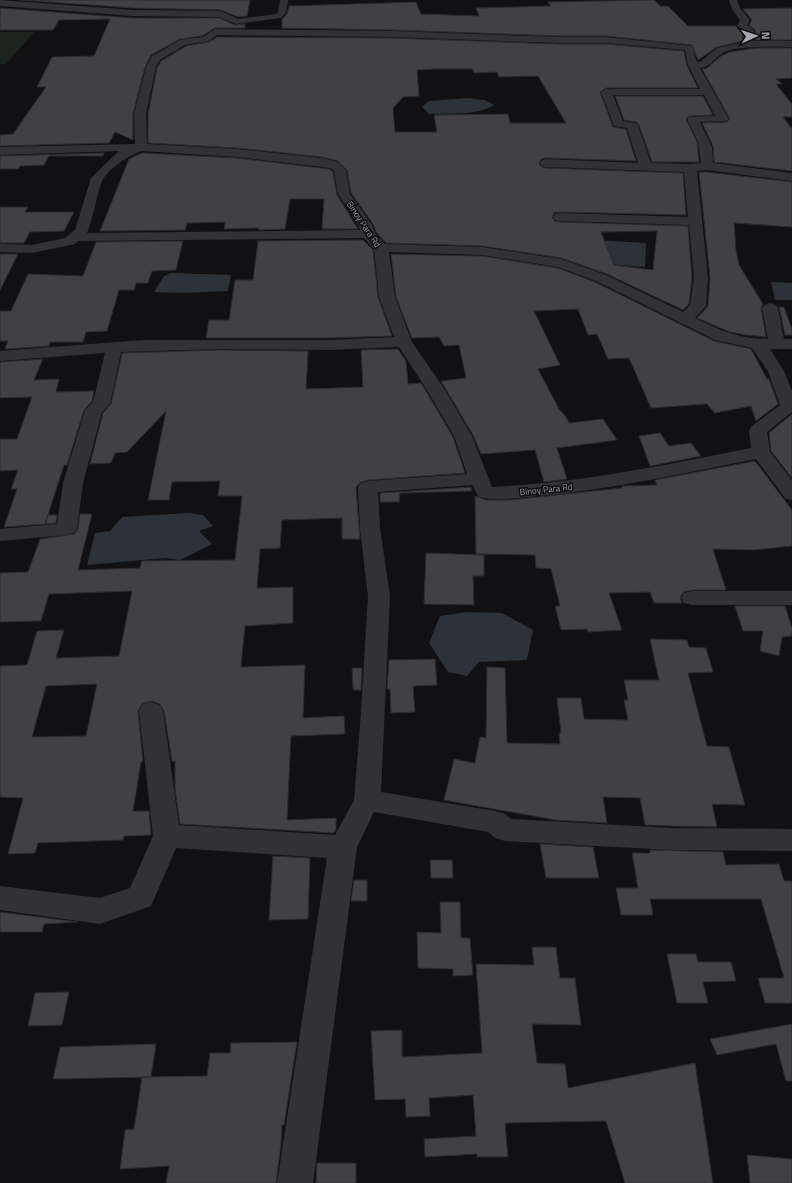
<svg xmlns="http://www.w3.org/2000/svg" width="792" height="1183" font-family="'Titillium Web',sans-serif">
	<rect width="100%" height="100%" fill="#111012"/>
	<path fill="#1d241e" d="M0,32h34l-28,32h-6z"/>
	<path fill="#2b3239" d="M467,98l18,2 9,5c-18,11 -44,8 -65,9l-7,-7 7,-6z
		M580,239l66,4 -1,24 -63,-5z
		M171,273l60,2 -3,16 -46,2 -28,-1 10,-16z
		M771,282l21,1v17h-17z
		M189,513l14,2 10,11 -14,5 13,13 -32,16 -14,-2 -79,7 8,-32 15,-2 12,-14z
		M467,612l35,1 31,17 -6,30 -48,2 -12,14 -19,-4 -19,-29 11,-27z"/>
	<path fill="#404045" stroke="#2b2b2e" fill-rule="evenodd" d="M20,0h230l-3,16 -9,1 -17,-7 -88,-2z
		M654,0l6,6h8l20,20h48l6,6 1,9 -26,6 -19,13 -6,-15 -86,-9h-46l-167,-6 -111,-2v-9l5,-5 2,-8 127,-4 5,12 58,2 -3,-8 75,-2 -3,-4z
		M0,8l133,10h86l16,7 10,-1v4h-30l-13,8 -22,3 -29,16 -6,12 -12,47v26l-18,-8 -6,11 -109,3v-11l13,-1 33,-47h-9l15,-30 42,-1 16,-37 -51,1 -6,10h-53z
		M792,8v32h-37v-10l-6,-5 3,-5 -9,-11z
		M217,37l176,1 167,6h46l78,7 3,15 11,22h-92l-6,4 13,35 13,2 10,32 -90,-3 -5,1 -2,5 3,3 4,1 137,5 3,42 -126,-3 -6,1 -2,5 3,3 5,1 128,4 4,52 -3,26 -6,6 -76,-36 -46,-16 -79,-12 -96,-3 -10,-11 -3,-8 -22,-31 -4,-23 -9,-9 -16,-4 -85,-9 -89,-5v-29l9,-46 4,-7 25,-15 23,-4zM435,69h37l2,4 23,-1 2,5 39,-1 28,47h-56l-2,-9 -74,1 3,17h-42l-2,-24 10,-11 16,-1 -2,-26zM657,231l-4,39 -39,-5 -13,-33z
		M756,48h36v30l-16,1 6,5h-6l16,20v13h-9l9,12v42l-78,-9 -1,-16 -11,-23 25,-1 3,-3 -28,-50 5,-1 14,-12 9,-4z
		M615,96h88l10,19 -24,1 -3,3 11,23 2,20h-47l-13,-37 -3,-3 -12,-2z
		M104,153l-1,3h-54l-5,9 -24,1 -2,3h-18v-13z
		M142,153l95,5 92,11 4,3 4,23 21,34h-36l2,-30h-34l-5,30 -26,1v-2l-35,1 1,-7 -38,1 -2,7 -85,1 29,-72z
		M699,172h8l85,10v45l-58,-4 2,27 3,15 24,39 -2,4 5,29 -20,-2 -16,-3 -33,-14 11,-12 2,-28z
		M0,207h28l-3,5h49l-10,19 -34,1 -6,11h-24z
		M363,240l10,10 5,47 14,39 -62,2h-124l3,-18h20l6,-40h18l5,-39z
		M183,241l-7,29 -24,1 -4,12h-12l-2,7h-15l-12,41 -21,1 -3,10h-33l-1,4 -44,3 3,-8h-8v-30h11l17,-37 55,2 13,-34z
		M0,254h18l-18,36z
		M391,254l91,2 76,12 37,14 119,59 37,8 16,30h2l9,25 -22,17 -5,-15 -36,7 -8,-9 -56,4 -22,-50 -21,1 -11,-25 -9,1 -10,-26 -44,2 26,54 -22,4 21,40 7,8 3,6 34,-4 14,21 -60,8 10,31 -23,3 -9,-32 -54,4 -8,-19 -32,-54 25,-3 -7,-33 -15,1 -5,-9 -27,1 -16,-41z
		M779,307h5l8,22v6h-7z
		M398,349l8,12 2,23 13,-1 5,8 27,46 12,36 -97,7 -7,2 -5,5 4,52h-18v-21l-60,2 -2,28 -20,1 -3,39 36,-1v36l-48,3 -4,41 64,-2 -2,53 41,-2 1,18 -54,2 -4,84 49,-2v12l-2,3 -154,-9 -5,-35v-28h-3l-8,-50 -4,-7 -9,-3 -9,3 -4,7 5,51h-2l-8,49h16l2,24 -27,1 -1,4 -85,3 -3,10 -27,1 15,-56 -23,-1v-131l27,-1 10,-34 27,-1 -8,28 63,-2 13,-65 -83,3 -8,27 -41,1v-49l28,-1 12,-33 34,-5 4,-5 2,-15h12l-14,56 62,-2 2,-7 93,-1 7,-64h-24l2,-15 -48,1 -3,18h-21l18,-89 -39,41 -12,1 -4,10 -21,1 13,-51 8,-9 11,-51 96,-3 90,1 -2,38 57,-2 -2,-37zM97,684l-11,52 -54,1 14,-51z
		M43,359l-9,21 25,-1 -3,13 38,-1 -2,10 -8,9 -17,55h-3l-19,59 -41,3 13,-38h-6l7,-19 -18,1v-32h17l15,-42 -32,1v-34l1,-2z
		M792,414v64l-21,-27 -2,-18z
		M660,433l9,13 22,-3 10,13 -51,10 -11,-30z
		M755,461l37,49v36l-38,4 -41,-1 13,41h-34l-8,2 -4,5 2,6h-28l-4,-11 -41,1 13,37 -34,2 -1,-3 -26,1 -6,-24h5l-9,-37 -15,-1 -1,-13 -59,-1 -1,-58 11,4h24l112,-12v-2h3l32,-1 -2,-5z
		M471,487l1,4 -72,2 -1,9h-19v-9z
		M48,515h9l-1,8 -11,1z
		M426,553l58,2v21h-11l1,29 -50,-1z
		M735,606h50l7,22v8l-10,1 -3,19 -19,-5 3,-20h-20z
		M650,639l37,1 2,7 17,1 7,24 -25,1 19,73 22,1 16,58 -33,-1 5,23 -45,-1 -27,-1 -5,-27 -37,-1 4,26 -52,-3 -111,-20 10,-41 21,4 5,-26 6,1 1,-71 18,1 2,75 53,1 -1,-11h2l-4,-35h24l3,21 44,1 -4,-20h4l-4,-20h35z
		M435,659l2,26 -24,1 2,26 -24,1 -1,-24h-3l2,-29z
		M352,668h10l-1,22h-8z
		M540,844l53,3 6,31h-53z
		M650,850l73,2 3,13 53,-1 5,17h8v122h-27l-7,-25h26l-23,-79h-111l3,16h-32l-5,-27h22l-6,-35h18z
		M273,856l37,2 -2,61 -39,1z
		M430,860h22l1,18h-22z
		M354,880h13v21h-16z
		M440,902h20l1,36h9l3,37 -20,1v-7l-35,-1 -1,-36 24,1z
		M0,912l78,10 -34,2 -2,8h-42z
		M532,947h24l4,31h15l6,47 -49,-1 5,39 28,1 3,24 127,-25 18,120h-88l-19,-62 -101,2 3,34h-31v-3l-52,3 -1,-18 52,-3 -3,-41 -44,3 1,18 -24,1 -1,-18 -30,1 -4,-69 31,-1v27l80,-4 -6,-89 58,1z
		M667,954h29l2,8h33l5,19 -33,1 5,21h-31z
		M69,992l-7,33 -34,1 7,-33z
		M792,1024v57h-6l-10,-37 -59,11 -7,-16z
		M297,1042l-13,83h-2l-1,19 -5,39h-110l3,-17 -49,3 5,-39 9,-1 8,-52 65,-1 3,-23h20l1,-10z
		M156,1044l-5,33 -98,2 7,-32z
		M747,1155l45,4v24h-42z
		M317,1163h39v20h-40z"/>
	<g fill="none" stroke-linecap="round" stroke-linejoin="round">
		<path fill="#323236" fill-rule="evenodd" d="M0,0l133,10 88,1 17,8 38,-5 2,-2 2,-12h8l-2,13 -5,5 -45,6 -17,-7 -86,-1 -133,-10z
			M729,0h8l3,8 10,12 -3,5 7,5 -1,9 1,2h38v6c-16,0 -56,-2 -69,6 -9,5 -13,15 -23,15l29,51 -2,2 -27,1 12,25 1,16 79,10v8l-85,-11 -10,1 11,107 -2,28 -11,12c25,12 44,21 73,21l-6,-31 2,-3 6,-2 6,2 2,3 6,31h8v10h-22l14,22 8,20v21l-25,20 3,20 22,28v20l-7,-2 -29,-39c-71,14 -143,30 -216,37 -19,1 -42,6 -61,1l-7,-12 -94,7 2,36 10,68 -9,196 114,19 10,3 6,5 161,9 120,1v22l-120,-1 -167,-9 -10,-3 -7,-6 -114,-20 -17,35 -44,336h-36l50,-325 -151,-10 -25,58 -51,18 -100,-14v-24l100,12 30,-10 23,-52 -14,-125 3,-6 9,-3 9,3 3,6 16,114 156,10 19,-35 7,-88 7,-116 -8,-68 -2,-41 3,-4 7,-2 99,-7 -13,-38 -27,-46 -28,-43 -69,3 -112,-1 -97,3 -11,52 -8,8 -19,71 -6,46 -3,4 -7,2 -67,6v-12l57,-5 6,-41 22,-73 8,-8 12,-49 -105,8v-10l143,-11h187l64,-3 -15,-40 -5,-48 -10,-11 -286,3 -3,3 -43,9 -32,-1v-8l32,1 33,-7 10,-8 16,-52 28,-27 -119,4v-8l135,-3 -1,-30 12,-47 6,-11 28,-16 23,-3 12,-8 178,2 167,6h46l86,9 5,16h3l17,-14 28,-6 -2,-3 1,-8 -7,-5 3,-6 -8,-11zM217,35l176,2 167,6h46l79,7 3,15 12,24h-94l-5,3 13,34 13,2 11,35 -92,-4 -4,1 -2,3 2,3 4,1 138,5 4,45 -128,-4 -5,1 -2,3 2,3 5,1 129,4 5,53 -4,27 -7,7 -77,-37 -45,-16 -79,-12 -97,-3 -10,-11 -3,-8 -22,-31 -4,-24 -8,-8 -16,-4 -85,-9 -90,-5 -1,-30 10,-47 4,-7 25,-15 24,-4zM613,95h91l11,21 -26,1 -2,2 11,23 3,21 -11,1 -39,-1 -13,-38 -2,-2 -13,-2zM142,151l95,6 93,11 4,3 4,23 20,31 2,5 -273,3c7,-17 9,-36 15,-52 5,-11 28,-27 40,-30zM389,252l93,3 76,12 38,14 119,59 37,8 16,23 12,34 -28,21 -3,4 2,18c-86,17 -171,35 -259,39l-20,-51 -27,-46 -33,-48 -17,-45z
			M692,591h100v14h-100l-8,-2 -3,-5 3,-5z"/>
	</g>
	<g text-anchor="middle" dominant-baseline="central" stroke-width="3" stroke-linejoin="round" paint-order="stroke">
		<g font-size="9" fill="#a3a6b1" stroke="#0c0b0d">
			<text transform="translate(364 224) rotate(56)">Binoy Para Rd</text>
			<text transform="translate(546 489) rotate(-6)">Binoy Para Rd</text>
		</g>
	</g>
	<g transform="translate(756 36) rotate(87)" stroke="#0c0b0d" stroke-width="3" paint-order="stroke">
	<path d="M0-3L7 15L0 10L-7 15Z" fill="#a3a6b1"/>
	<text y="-6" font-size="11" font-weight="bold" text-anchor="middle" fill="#a3a6b1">N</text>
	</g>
</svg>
